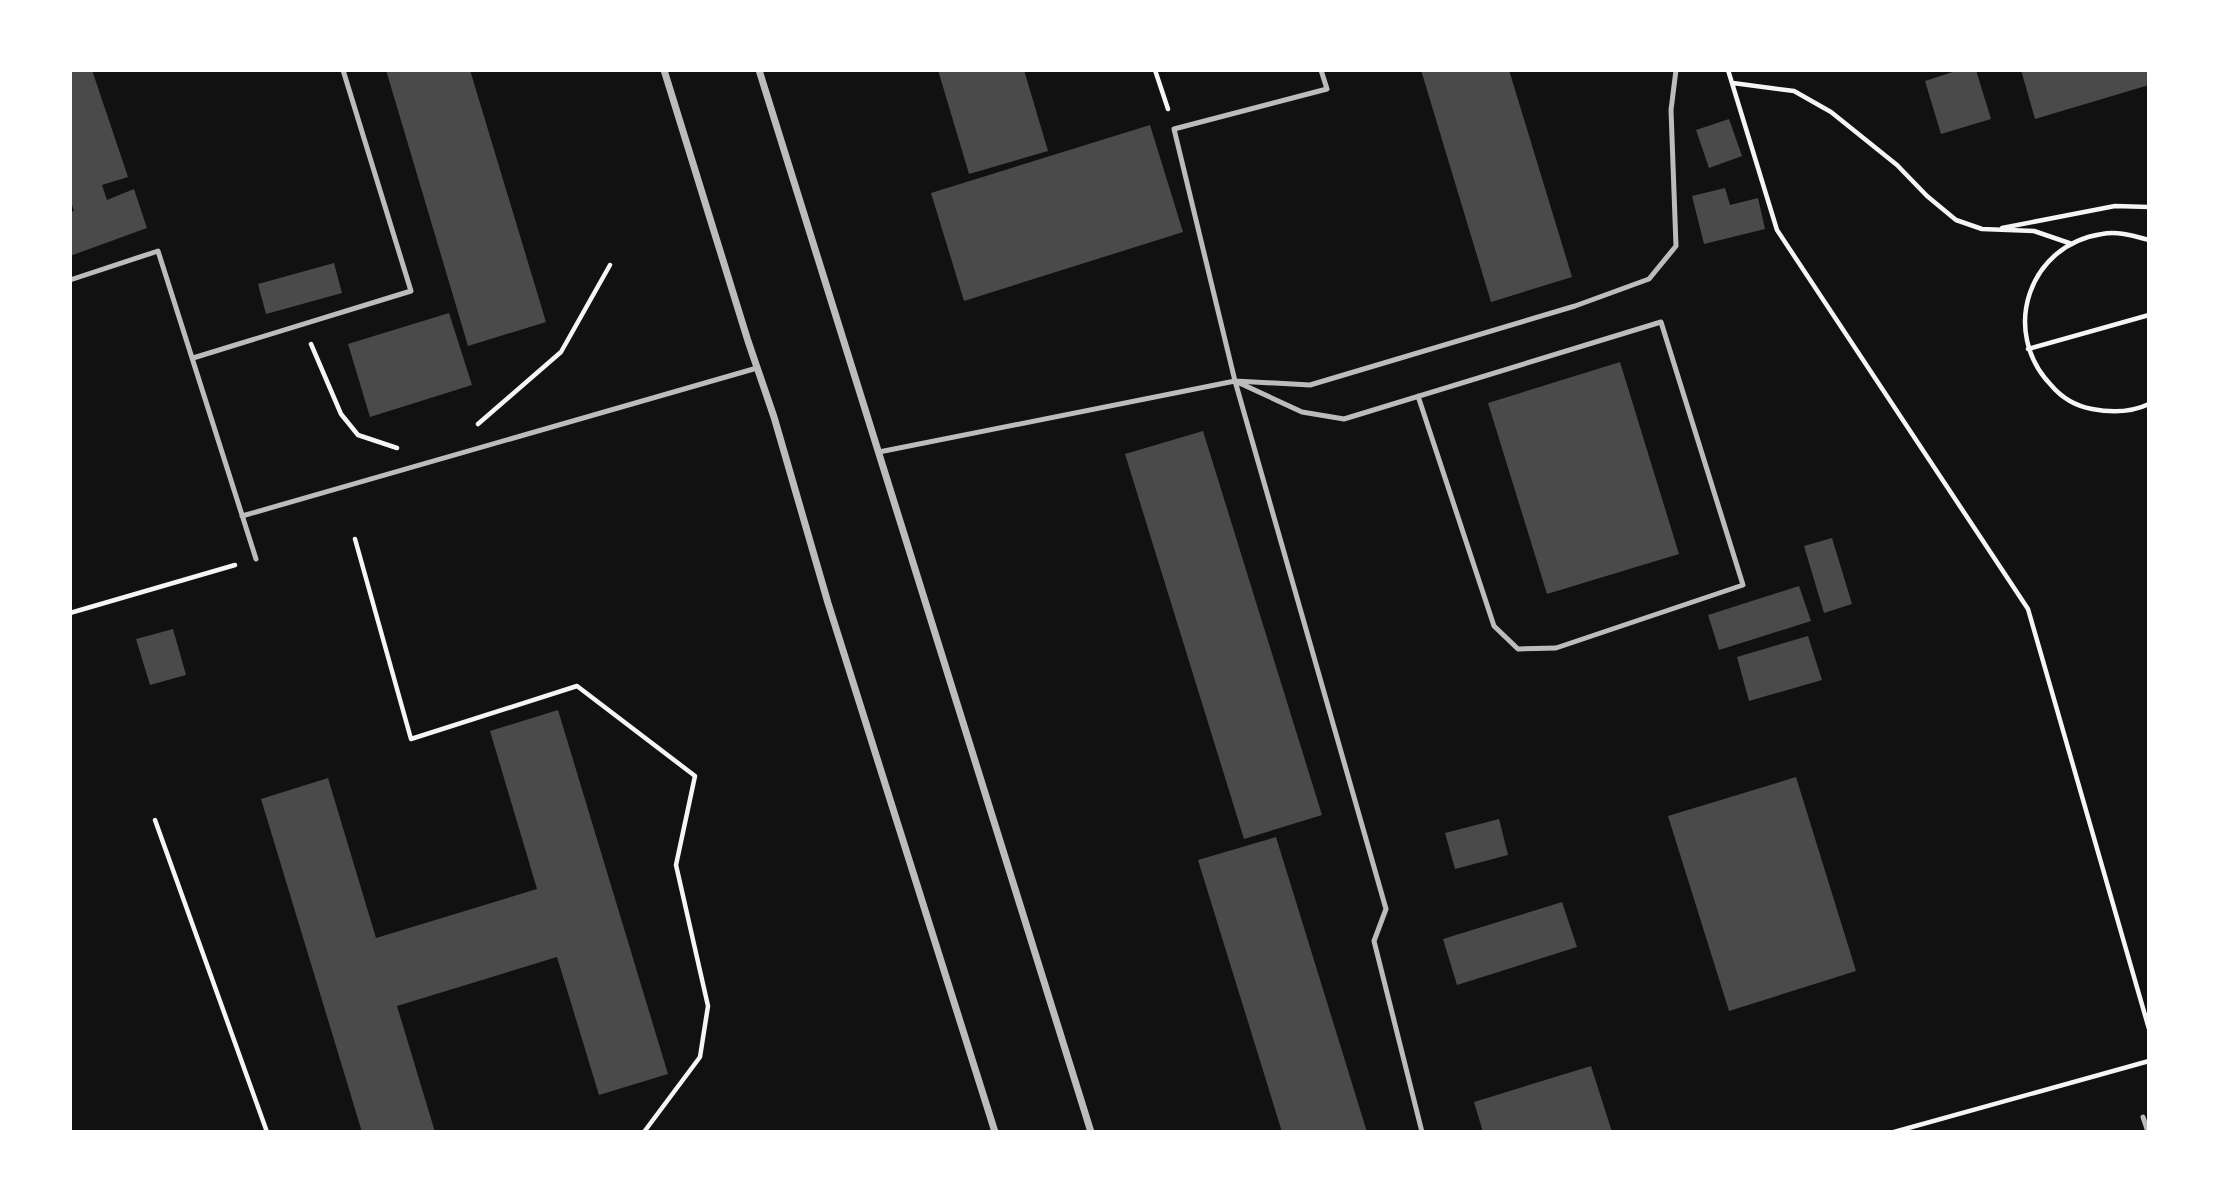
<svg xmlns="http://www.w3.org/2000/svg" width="2219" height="1202" font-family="'Work Sans',sans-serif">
	<rect width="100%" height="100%" fill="#111"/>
	<path fill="#4a4a4a" d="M76,70h16l36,107 -26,8 5,15 27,-11 13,39 -77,28v-44l4,-1 -4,-12v-127z
		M386,70h84l76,252 -78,24z
		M938,70h86l24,81 -79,23z
		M1421,70h88l63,207 -81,25z
		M1959,70h17l15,49 -50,15 -16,-53z
		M2021,70h128v15l-114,34z
		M1729,119l13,37 -33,12 -13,-38z
		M1150,125l33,107 -219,69 -33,-108z
		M1725,188l5,17 28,-7 7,31 -61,15 -12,-48z
		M334,263l8,30 -76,21 -8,-30z
		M449,313l23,72 -102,32 -22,-73z
		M1620,362l59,192 -132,40 -59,-191z
		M1203,431l119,384 -78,24 -119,-385z
		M1832,538l20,66 -28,9 -20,-67z
		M1799,586l12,35 -92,29 -11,-35z
		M173,629l13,46 -36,10 -14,-46z
		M1808,636l14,44 -73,21 -12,-44z
		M558,710l110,364 -69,21 -42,-138 -160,49 38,126h-73l-101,-333 67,-21 48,160 161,-49 -47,-158z
		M1796,777l60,194 -127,40 -61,-195z
		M1499,819l9,36 -53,14 -10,-36z
		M1276,837l91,295h-85l-84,-272z
		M1562,902l15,45 -120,38 -14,-46z
		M1591,1066l21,66h-129l-9,-30z"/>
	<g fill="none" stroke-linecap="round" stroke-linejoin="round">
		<path stroke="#f5f5f5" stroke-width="4.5" d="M1155,70l13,39
			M1728,70l49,160 251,379 121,420
			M1733,83l61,8 37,21 66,53 30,31 29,24 26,9 52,2 38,13
			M2002,228l113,-22 34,1
			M2149,240c-15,-4 -31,-9 -47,-6 -74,11 -102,98 -51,151 10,12 25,21 41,24 20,4 38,4 57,-5
			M311,344l30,70 17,21 39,13
			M2028,349l121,-34
			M478,424l83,-72 49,-87
			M355,539l56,200 166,-53 118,90 -19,89 32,141 -8,51 -56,75
			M70,613l165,-48
			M155,820l112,312
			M1894,1132l255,-71"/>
		<path stroke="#bcbcbc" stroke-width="5" d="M1321,70l6,19 -153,40 61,252 151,528 -12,32 48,191
			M70,280l88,-29 98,308
			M193,358l218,-67 -68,-221
			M1235,381l67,31 42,7 317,-97 82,263 -187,63 -38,1 -24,-23 -76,-230
			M879,452l356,-71 75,4 265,-79 74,-27 27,-33 -5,-136 5,-40
			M242,516l515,-148
			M2143,1117l5,15"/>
		<path stroke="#bcbcbc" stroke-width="7" d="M664,70l84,271 26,76 54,186 167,529
			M759,70l332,1062"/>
	</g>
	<rect width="2219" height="1202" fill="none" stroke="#ffffff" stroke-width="144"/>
</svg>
